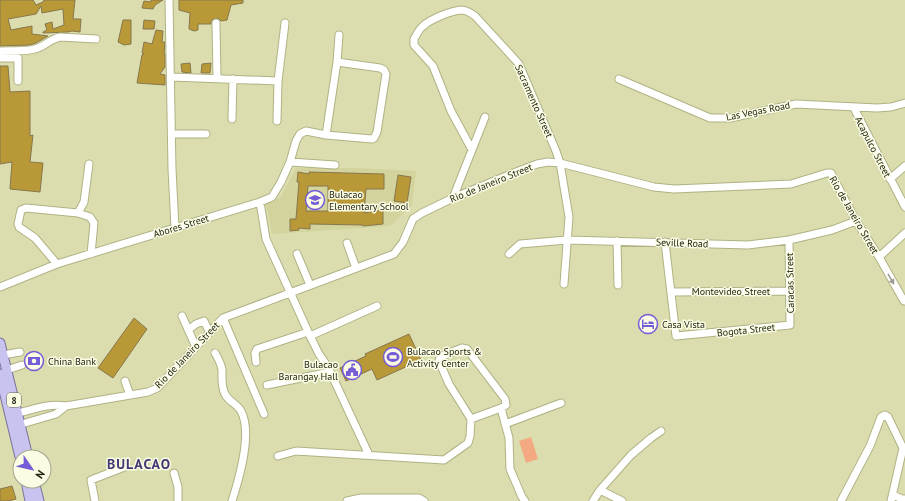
<svg xmlns="http://www.w3.org/2000/svg" width="905" height="501" font-family="'PT Sans',sans-serif">
	<rect width="100%" height="100%" fill="#dbddae"/>
	<path fill="#d2d39d" d="M296,168h60l60,3 -4,34 -22,21 -118,8 -6,-30 15,-7z"/>
	<path fill="#f3aa82" d="M531,437l7,22 -12,4 -7,-22z"/>
	<path fill="#b99837" stroke="#87774d" fill-rule="evenodd" d="M0,0h33l3,5 7,-3 1,-2h31l-2,19h8l-1,13 -8,-1 -4,1 -25,1v-1l4,-2 -2,-6 7,-2 1,7 11,-4 -1,-16 -21,4 -1,-7 -5,8 -28,5 3,11 21,-4v8l16,2 -12,7 -6,2 -30,1z
		M151,0h12l-8,5 -2,4 -11,-1 2,-7 7,1z
		M179,0h64v3l-12,2 -4,15 -6,1 -3,-3 -4,1 -3,2v3h-13v6l-4,1 -5,-2 1,-16 -11,-3z
		M123,20h8v24l-7,1 -6,-3z
		M144,20l11,1 -1,8h-11z
		M156,30l7,1 -1,11h3l-1,12h1v13l-5,7 5,1v10l-28,-2 5,-28 2,-1 -2,-1 2,-11 8,2z
		M190,63l1,10 -9,-1 -1,-8z
		M211,63l-1,10h-9l1,-9z
		M0,66h8l2,26 20,-1v45l3,-1 -3,27 13,1 -3,29 -30,-3 2,-27 -12,2z
		M298,172l11,2v-2l75,2v15h-18l-2,24 19,-3v14l-20,2v-1l-53,-1v5l-11,-1v2l-9,1v-12h6l3,-37h-2zM308,186h20v25h-22z
		M398,175l13,2 -4,26 -13,-2z
		M134,318l13,11 -34,49 -15,-10z
		M409,334l12,26 -44,20 -5,-11 -26,12 -6,-13 26,-12 -1,-2z
		M12,486l4,13 -8,2h-8v-12z"/>
	<g fill="none" stroke-linecap="round" stroke-linejoin="round">
		<defs>
			<path id="minor" d="M169,0l3,169 3,59
				M216,23l1,55
				M0,51c11,-1 24,1 35,-2 9,-2 15,-10 25,-12l36,2
				M0,58h18v23
				M171,77l107,4
				M619,79l91,39h20l66,-14 81,4 14,-1 14,-4
				M854,108l51,99
				M232,119l1,-40
				M277,121l1,-40 7,-58
				M172,134h34
				M326,135l11,-73 2,-27
				M471,148l-20,-37 -18,-45 -19,-21v-6c3,-5 5,-10 9,-13 8,-7 27,-15 38,-16 5,0 10,3 14,6l44,48 37,87 4,12 9,54 -5,67
				M290,162l45,3
				M890,179l15,-13
				M453,198l32,-81
				M260,202l6,37 44,97 9,18 9,13 41,88
				M78,213l6,-11 5,-38
				M617,241l1,44
				M665,242l11,94 114,-11 -1,-85
				M347,243l9,25
				M297,254l13,31
				M509,254l11,-10 47,-4 181,5 41,-5 43,-10 24,-9
				M879,257l26,-24
				M57,264l-22,-26 -16,-11 -1,-3 3,-14 5,-2 52,5 12,4 4,6 -3,31
				M0,287l57,-23 203,-62 12,-5 9,-15 9,-20 6,-21 4,-7 6,-3 20,4 46,4 2,-1 3,-6 9,-58 -2,-4 -4,-2 -43,-6
				M672,292l118,-1
				M182,316l14,31
				M223,318l41,96
				M188,330l8,-6 8,-3 5,10
				M310,336l67,-30
				M215,353c3,5 6,10 7,17 0,8 -1,16 3,24 3,7 12,10 16,17 12,22 -2,68 -9,90
				M3,355l17,-3
				M256,362l-1,-9 2,-4 51,-17
				M7,370l15,-5
				M125,381l5,14
				M267,385l63,-13
				M501,408l8,30 1,31 12,28 3,4
				M13,414c21,-4 32,-11 53,-8l82,-14 9,-4 5,-5 61,-65 171,-64 9,-12 10,-23 9,-6 31,-15 63,-26 21,-8 11,-2 12,1 94,24 20,2 117,-5 36,-11h4l25,48 23,36 25,44h1
				M505,424l56,-21
				M15,426l41,-12 10,-8
				M278,456l18,-5 148,9 24,-17 2,-7 1,-17 30,-11 5,-3 -1,-6 -38,-50 -5,-1 -22,9 -1,4 10,23 22,35
				M174,473l4,14v14
				M600,490l31,-35 20,-17 10,-7
				M893,495l9,4h3
				M95,501l-4,-21 36,-14
				M347,501l14,-3h58l5,3
				M593,501l7,-11 22,11
				M841,501l29,-55 11,-29 4,-2 3,2 15,31 -12,53"/>
			<path id="major" d="M0,343l28,114
				M0,374l20,83
				M26,481l4,20
				M34,481l5,20"/>
		</defs>
		<use href="#minor" stroke="#b0b284" stroke-width="9"/>
		<use href="#major" stroke="#78729c" stroke-width="11"/>
		<path stroke="#a3a57e" stroke-width="1.5" stroke-dasharray="2 2" stroke-linecap="butt" d="M18,473h2"/>
		<use href="#minor" stroke="#fff" stroke-width="7"/>
		<use href="#major" stroke="#c9c3f0" stroke-width="9"/>
	</g>
	<defs><path id="oneway-solid" d="M-6-.8H1V-3.2L6.5 0L1 3.2V.8H-6Z"/></defs>
	<use fill="#9d9d95" href="#oneway-solid" transform="translate(891 279) rotate(60)"/>
	<defs>
		<symbol id="school-ring" viewBox="-11 -11 22 22"><circle r="9.5" fill="#fbfce4" stroke="#765cd6" stroke-width="1.5"/><path d="M0-5L7-2L0 1L-7-2ZM-4 1L0 2.5L4 1V4Q0 6-4 4Z" fill="#765cd6"/></symbol>
		<symbol id="hotel-ring" viewBox="-11 -11 22 22"><circle r="9.5" fill="#fbfce4" stroke="#765cd6" stroke-width="1.5"/><path d="M-6-4.5h1.5V1H6V5H4.5V3h-9V5H-6ZM-4 0a1.8 1.8 0 1 1 3.6 0ZM.5 0V-2.5h3Q6-2.5 6 0Z" fill="#765cd6"/></symbol>
		<symbol id="stadium-ring" viewBox="-11 -11 22 22"><circle r="9.5" fill="#fbfce4" stroke="#765cd6" stroke-width="1.5"/><path d="M0-5a6.5 5 0 1 0 0 10a6.5 5 0 1 0 0-10ZM-3.5-1.8h7v3.6h-7Z" fill="#765cd6"/></symbol>
		<symbol id="bank-ring" viewBox="-11 -11 22 22"><circle r="9.5" fill="#fbfce4" stroke="#765cd6" stroke-width="1.5"/><path d="M-6-4H6V4H-6ZM0-2.3a2.3 2.3 0 1 0 0 4.6a2.3 2.3 0 1 0 0-4.6Z" fill="#765cd6"/></symbol>
		<symbol id="civic-ring" viewBox="-11 -11 22 22"><circle r="9.5" fill="#fbfce4" stroke="#765cd6" stroke-width="1.5"/><path d="M-.6-6.5H3V-4.5H.6V-3L4-1V1h2V6H-6V1h2V-1L-.6-3ZM-1.2 2.5V6h2.4V2.5Z" fill="#765cd6"/></symbol>
	</defs>
	<g fill-rule="evenodd">
		<use href="#school-ring" x="304" y="189" width="22" height="22"/>
		<use href="#hotel-ring" x="637" y="313" width="22" height="22"/>
		<use href="#stadium-ring" x="382" y="346" width="22" height="22"/>
		<use href="#bank-ring" x="23" y="350" width="22" height="22"/>
		<use href="#civic-ring" x="341" y="359" width="22" height="22"/>
	</g>
	<g text-anchor="middle" dominant-baseline="central" stroke-width="3" stroke-linejoin="round" paint-order="stroke">
		<rect fill="#fbfce4" stroke="#656652" stroke-width="1" x="7" y="393" width="14" height="14" rx="3"/>
		<g font-size="9" font-weight="bold" fill="#252513">
			<text x="14" y="400">8</text>
		</g>
		<g font-size="10" fill="#252513" stroke="#fbfce4">
			<text transform="translate(534 101) rotate(66)">Sacramento Street</text>
			<text transform="translate(758 111) rotate(-11)">Las Vegas Road</text>
			<text transform="translate(873 147) rotate(63)">Acapulco Street</text>
			<text transform="translate(491 183) rotate(-22)">Rio de Janeiro Street</text>
			<text transform="translate(854 215) rotate(60)">Rio de Janeiro Street</text>
			<text transform="translate(181 226) rotate(-17)">Abores Street</text>
			<text transform="translate(682 243) rotate(2)">Seville Road</text>
			<text transform="translate(790 283) rotate(-91)">Caracas Street</text>
			<text x="731" y="291">Montevideo Street</text>
			<text transform="translate(746 330) rotate(-6)">Bogota Street</text>
			<text transform="translate(187 355) rotate(-46)">Rio de Janeiro Street</text>
		</g>
		<g font-size="10" fill="#252513" stroke="#fbfce4" text-anchor="start">
			<text x="329" y="194">Bulacao<tspan x="329" dy="12">Elementary School</tspan></text>
			<text x="662" y="324">Casa Vista</text>
			<text x="407" y="351">Bulacao Sports &amp;<tspan x="407" dy="12">Activity Center</tspan></text>
			<text x="48" y="361">China Bank</text>
			<text x="338" y="364" text-anchor="end">Bulacao<tspan x="338" dy="12">Barangay Hall</tspan></text>
		</g>
		<g font-size="14" font-weight="bold" letter-spacing="1" fill="#433874" stroke="#fbfce4">
			<text x="139" y="464">BULACAO</text>
		</g>
	</g>
	<g transform="translate(32 469) rotate(124)"><circle r="19" fill="#fbfce4" stroke="#a5a690"/>
	<path d="M0-3L7 15L0 10L-7 15Z" fill="#765cd6"/>
	<text y="-6" font-size="11" font-weight="bold" text-anchor="middle" fill="#252513">N</text>
	</g>
</svg>
